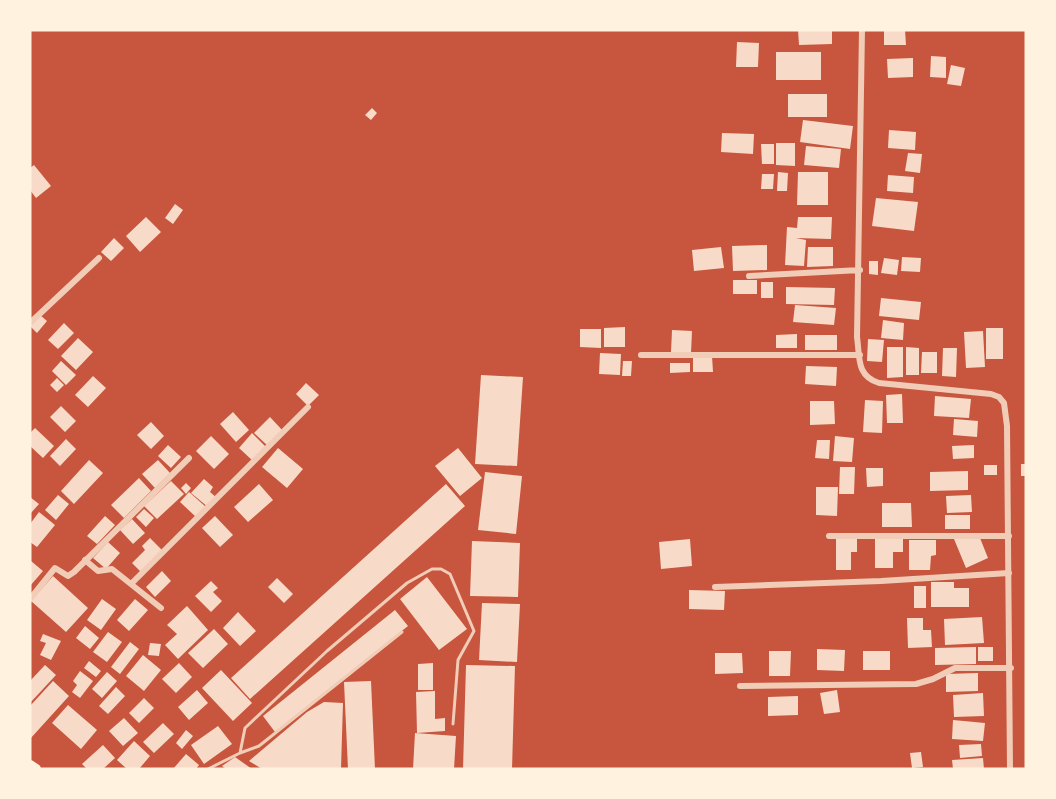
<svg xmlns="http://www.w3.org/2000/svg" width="1056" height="799" font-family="'Libre Baskerville',serif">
	<rect width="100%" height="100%" fill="#c8553d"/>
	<path fill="#f7dbc8" d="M798,30h34v14l-33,1z
		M884,30h21l1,15h-22z
		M737,42l22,1 -1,24h-22z
		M776,52h45v28h-45z
		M931,56l15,1v21l-16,-1z
		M913,58v19l-25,1 -1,-19z
		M951,65l14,3 -4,18 -14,-2z
		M788,94h39v23h-39z
		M372,108l5,5 -6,7 -6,-5z
		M803,120l50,6 -3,23 -50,-7z
		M889,130l27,2 -1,18 -27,-2z
		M722,133l32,1 -1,20 -32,-2z
		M776,143h19v23l-19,-1z
		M761,144h13v20h-12z
		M806,146l35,3 -2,19 -35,-3z
		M908,153l14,1 -2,19 -15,-2z
		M34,165l17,21 -15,12 -6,-8v-22z
		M778,172l10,1 -1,18h-10z
		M798,172h30v33h-31z
		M762,174h12l-1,15h-12z
		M888,175l26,2 -1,16 -26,-2z
		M876,198l42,4 -4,29 -42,-5z
		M175,204l8,6 -10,14 -8,-6z
		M146,217l15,15 -21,20 -14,-16z
		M798,217h34l-1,22 -35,-1 10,2 -2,26 -19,-1 2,-38 10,1z
		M114,238l10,10 -13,13 -10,-9z
		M767,245v25l-34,1 -1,-25z
		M721,247l3,21 -30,3 -2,-21z
		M808,247h25v19l-26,1z
		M902,257l19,1 -1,14 -19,-1z
		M884,258l15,2 -2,15 -16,-2z
		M869,261h9v14l-9,-1z
		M733,280h24v14h-24z
		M761,282h12v16h-12z
		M786,287l49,1 -1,17 -48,-1z
		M881,298l40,4 -2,18 -40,-4z
		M795,305l41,3 -2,17 -41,-3z
		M40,315l7,6 -10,12 -7,-7z
		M883,320l21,3 -1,17 -22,-2z
		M64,323l10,10 -16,16 -10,-9z
		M625,327v20h-21v-19z
		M986,328h17v31h-17z
		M580,329h21v19l-21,-1z
		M672,330l20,1 -1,22 -20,-1z
		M983,331l2,36 -19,1 -2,-36z
		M797,334v14h-21v-13z
		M805,335h32v15h-32z
		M78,338l15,14 -17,18 -15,-14z
		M868,339l16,1 -2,22 -15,-1z
		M887,347h16v30l-16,1z
		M906,347l13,1v27h-13z
		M943,348h14l-1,29 -14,-1z
		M922,352h15v21h-16z
		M600,353l21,1 -1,21 -21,-1z
		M712,356l1,16h-20v-15z
		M61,361l15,14 -10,10 -14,-14z
		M623,361h9l-1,15h-9z
		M670,363h20v9l-20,1z
		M806,366l31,1 -1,19 -31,-2z
		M481,375l42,2 -6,89 -42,-2z
		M93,376l13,12 -18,19 -13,-12z
		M57,378l7,7 -7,7 -7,-7z
		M306,383l13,12 -11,11 -12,-12z
		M902,394l1,29h-16l-1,-28z
		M935,396l36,3 -2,19 -35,-2z
		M865,400l18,1 -1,32 -19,-1z
		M810,401h24l1,23 -25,1z
		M61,406l15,15 -11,11 -15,-15z
		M233,412l16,18 -13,12 -16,-18z
		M270,417l13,14 -15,15 -14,-13z
		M954,419l24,2 -1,16 -24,-2z
		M151,422l13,14 -13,13 -14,-14z
		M35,428l19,18 -11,12 -13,-12v-13z
		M252,433l14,14 -13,14 -14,-13z
		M211,436l18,18 -15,15 -18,-18z
		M835,436l19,2 -2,24 -19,-1z
		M66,439l10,10 -16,17 -10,-10z
		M817,440h13l-1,19 -14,-1z
		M168,445l13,12 -10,11 -13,-12z
		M974,445v13l-21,1 -1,-13z
		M278,448l25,21 -16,19 -25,-21z
		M458,448l24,30 -22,18 -25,-30z
		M89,460l14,13 -29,31 -13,-13z
		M158,460l12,13 -15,15 -13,-14z
		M1021,464h5v12h-5z
		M984,465h13v10h-13z
		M840,467h15l-1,27h-15z
		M866,468h17v18l-16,1z
		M968,471v19l-38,1v-19z
		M485,472l37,4 -6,58 -38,-4z
		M139,478l12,13 -27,27 -13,-13z
		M204,479l9,8 -3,5 7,6 -9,9 -17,-14z
		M171,481l13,13 -27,25 -13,-13z
		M186,483l5,5 -5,6 -5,-6z
		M259,484l14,16 -25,22 -14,-15z
		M446,484l19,22 -215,193 -19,-21z
		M816,487h22l-1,29 -21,-1z
		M189,492l17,15 -10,10 -16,-15z
		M58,495l11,9 -13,16 -11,-10z
		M971,495l1,17 -25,1 -1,-17z
		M30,497l9,7 -8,9 -1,-1z
		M882,503h29l1,24h-30z
		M144,509l10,9 -8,9 -10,-10z
		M39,512l16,13 -18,22 -7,-5v-18z
		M945,515h25v14h-25z
		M105,516l10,9 -18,19 -10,-8z
		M215,516l18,19 -13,12 -18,-19z
		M132,519l13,14 -12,11 -13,-14z
		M150,538l13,13 -22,21 -9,-9 13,-13 -3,-4z
		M836,538h21v14h-6v18h-15z
		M875,538h28v14h-10v16h-18z
		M980,538l8,20 -22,10 -12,-29z
		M690,539l2,27 -31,3 -2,-27z
		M909,540h27v15l-5,1 -1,14h-21z
		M472,541l48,2 -2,54 -48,-1z
		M108,542l12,11 -14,16 -13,-11z
		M31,561l12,10 -13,15v-23z
		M162,571l9,10 -16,16 -9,-10z
		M53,576l35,32 -22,24 -35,-31z
		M427,577l40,52 -28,21 -39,-51z
		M277,578l16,16 -9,9 -16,-16z
		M211,581l7,7 -5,4 9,9 -11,11 -16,-16z
		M931,582h23v6h15v19h-38z
		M914,586h12v22h-12z
		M689,590l36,1 -1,19 -35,-1z
		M102,599l14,10 -15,21 -14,-10z
		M135,599l13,11 -19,21 -12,-11z
		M482,603l38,1 -3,58 -38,-2z
		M187,606l21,24 -30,29 -13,-14 12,-11 -10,-9z
		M395,610l13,16 -133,106 -12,-16z
		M238,612l18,19 -16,15 -17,-18z
		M982,617l2,26 -39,2 -1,-26z
		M907,618h16v12h8l1,17 -24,1z
		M85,626l14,12 -9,11 -14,-11z
		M214,629l14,15 -25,24 -15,-15z
		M108,632l14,10 -15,20 -14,-10z
		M43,634l18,7 -10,19 -11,-5 6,-12 -6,-2z
		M130,642l9,7 -19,25 -9,-7z
		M150,643l11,1 -2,12 -11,-1z
		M976,647v17l-41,1v-17z
		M978,647h15v14h-15z
		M817,649l28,1 -1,21 -27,-1z
		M769,651h22l-1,25h-21z
		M863,651h27v19h-27z
		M715,653h27l1,20 -28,1z
		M143,655l18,15 -17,21 -18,-15z
		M89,661l12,10 -5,6 -12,-9z
		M179,663l13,14 -16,16 -14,-14z
		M433,663v27h-15v-26z
		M45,665l11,10 -26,28v-22z
		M466,665l49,1 -3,103h-49z
		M221,670l31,33 -19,18 -31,-33z
		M80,671l13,10 -13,17 -8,-6 5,-7 -4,-4z
		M107,672l10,9 -15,17 -10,-9z
		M978,673v18l-32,1v-18z
		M53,681l16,15 -39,43v-33z
		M371,681l4,88h-27l-4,-87z
		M116,687l9,9 -17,18 -9,-8z
		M197,690l11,13 -19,17 -11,-13z
		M837,690l3,22 -16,2 -4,-21z
		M435,691v28l10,-1v13l-28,2 -1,-41z
		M983,693l1,23 -30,1 -1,-22z
		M798,696v19l-30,1v-19z
		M144,698l10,10 -15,15 -10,-10z
		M324,702l19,1 -2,66h-79l-13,-8 58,-49z
		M68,705l29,25 -16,19 -29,-26z
		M124,718l14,15 -15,13 -14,-15z
		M953,720l32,3 -2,18 -31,-2z
		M163,723l11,11 -20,19 -11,-11z
		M218,726l14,18 -28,20 -13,-19z
		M186,730l7,6 -11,13 -6,-6z
		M415,733l41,3 -2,33h-41z
		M134,741l16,15 -11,13h-12l-10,-9z
		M981,744l1,12 -22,2 -1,-13z
		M103,745l12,13 -12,11h-16l-5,-5z
		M921,752l2,15 -11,1 -2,-15z
		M186,754l13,11 -3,4h-23z
		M235,757l17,12h-26l-4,-3z
		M983,758l1,11h-31l-1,-9z"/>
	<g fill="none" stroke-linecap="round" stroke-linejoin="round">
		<path stroke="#f1ccb7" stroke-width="3" d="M240,753l19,-7 143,-114
			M208,769l32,-16 5,-25 82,-77 80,-68 25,-14h9l9,5 24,57 -16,29 -5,64"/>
		<path stroke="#f1ccb7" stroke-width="6" d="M862,30l-5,307c3,20 -1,39 22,46l112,11 8,3 5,6 3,23 3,343
			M749,276l111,-6
			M30,323l69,-65
			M641,355h219
			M829,536h180
			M85,560l13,11 14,-2 49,39
			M131,584l177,-177
			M715,587l166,-6 128,-8
			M30,599l25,-31 13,8 6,-4 115,-114
			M740,686l176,-2 17,-5 22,-11h56"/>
		<path stroke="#fff3e0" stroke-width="10" d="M30,765l6,4"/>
	</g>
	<rect width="1056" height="799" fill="none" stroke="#fff3e0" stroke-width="63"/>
</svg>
